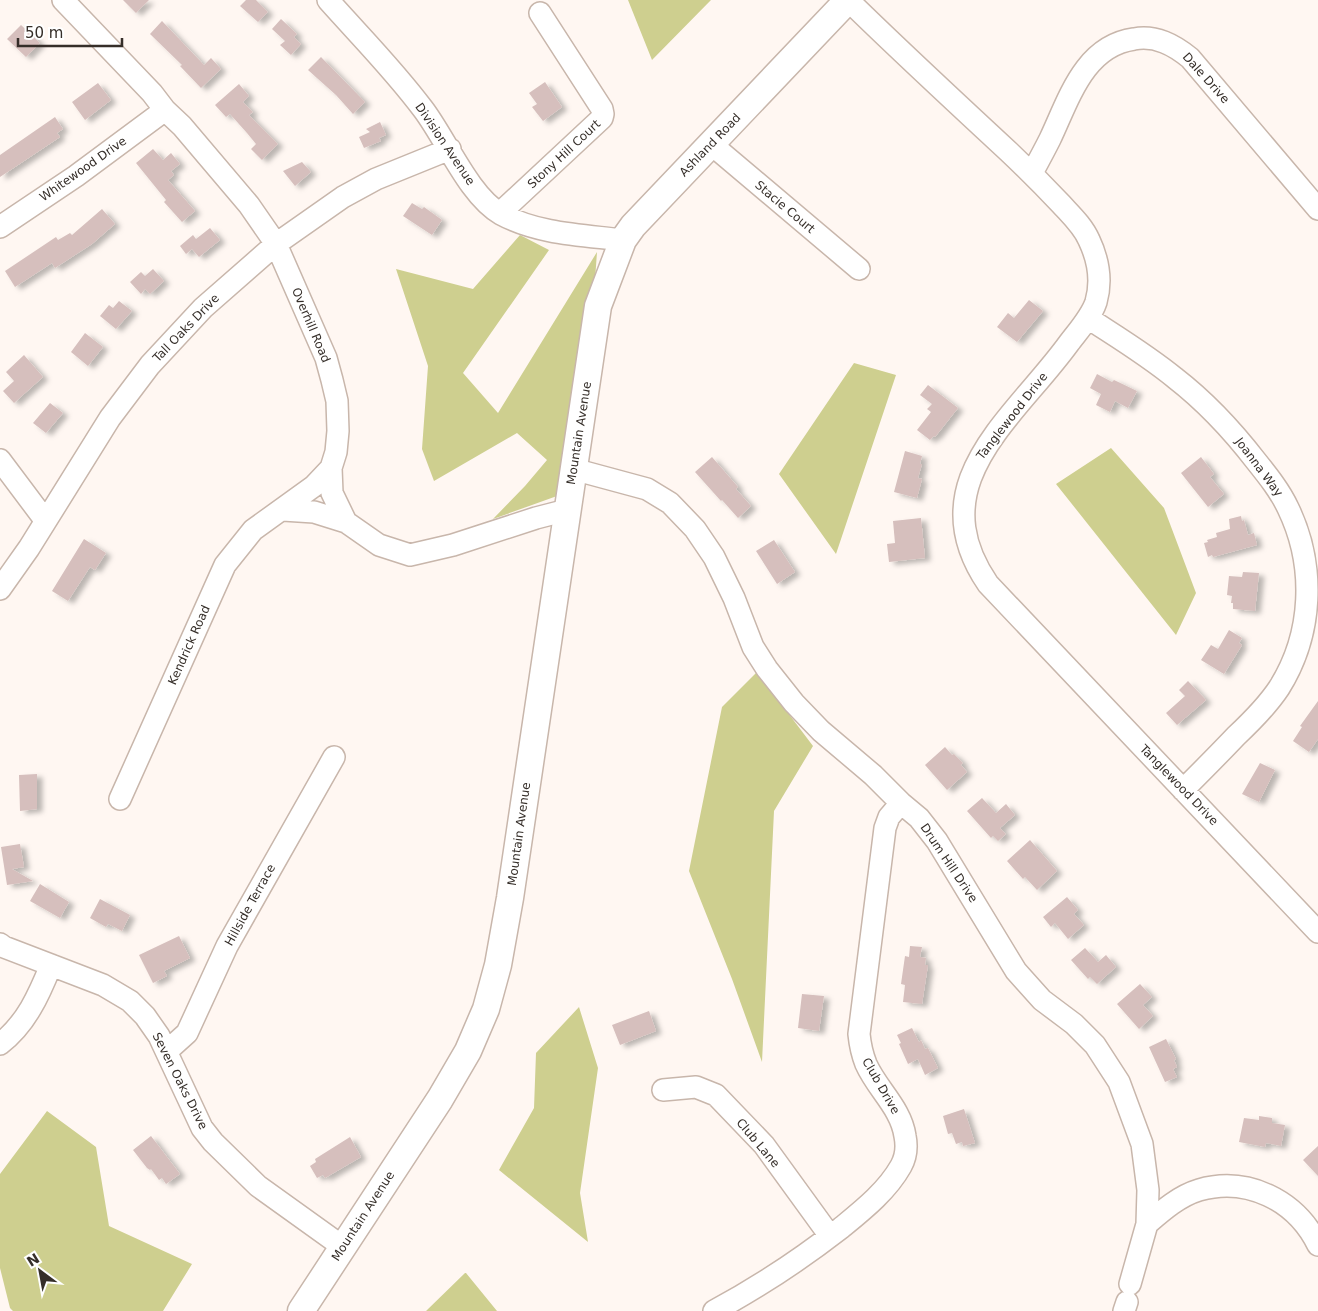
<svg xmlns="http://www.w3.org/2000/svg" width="1318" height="1311" font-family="'DejaVu Sans',sans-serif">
	<defs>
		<filter id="shadow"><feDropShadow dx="5.5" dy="3" stdDeviation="2.5" flood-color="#0004"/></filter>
	</defs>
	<rect width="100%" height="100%" fill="#fff7f2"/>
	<path fill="#cecf8f" d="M628,0h83l-59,60z
		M520,235l29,15 -86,123 35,40 99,-161 -2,28 -38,216 -64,23 32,-33 22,-26 -30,-27 -83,48 -12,-32 6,-83 -32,-97 77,20z
		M854,363l42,12 -60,179 -57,-80z
		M1111,448l53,60 32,85 -20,42 -120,-151z
		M757,672l56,74 -39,65 -12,251 -30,-83 -43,-108 33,-164z
		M579,1007l19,61 -18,125 8,49 -89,-72 35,-62 2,-55z
		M47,1111l49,36 13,79 83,38 -29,47h-150l-3,-3 -10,-40v-94z
		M466,1273l31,38h-71l39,-38z"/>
	<path fill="#d6bfbd" filter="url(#shadow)" d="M123,0h26l-13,13z
		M246,0h10l12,12 -10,10 -18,-16z
		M281,19l16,15 -3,3 7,7 -10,11 -11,-10 5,-4 -13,-12z
		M162,21l42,44 7,-7 10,11 -20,19 -21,-22 2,-1 -32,-31z
		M21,25l19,18 -14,14 -19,-18z
		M321,57l44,45 -12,12 -17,-19 -28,-25z
		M545,82l17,25 -19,14 -11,-14 5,-3 -8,-11z
		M98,83l13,17 -26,20 -13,-18z
		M239,84l10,12 -6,6 10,10 -4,3 29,29 -16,16 -11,-11 5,-5 -9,-11 -17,-19 -4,3 -11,-12z
		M55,117l8,12 -6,4 3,4 -60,40v-22z
		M380,122l6,13 -7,3 2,3 -17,7 -5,-11 11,-5 -4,-3z
		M153,149l10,11 8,-7 9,11 -9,7 3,4 -6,5 27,31 -13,11 -18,-20 2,-2 -30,-37z
		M302,162l9,10 -16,14 -12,-15z
		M412,203l10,6 2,-2 18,13 -10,15 -29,-19z
		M102,209l13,15 -23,20 -37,24 -3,-5 -37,24 -10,-16 51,-34 2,3 12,-7 2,2z
		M210,228l10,12 -21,17 -7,-8 -6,5 -6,-8 13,-11 3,4z
		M153,269l11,12 -14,13 -5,-5 -4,5 -11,-12 11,-10 4,4z
		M1029,300l14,11 -26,31 -20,-15 11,-14 6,5z
		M119,301l13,10 -16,18 -16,-13 9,-11 4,3z
		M85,333l18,14 -15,19 -17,-14z
		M24,355l19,22 -29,26 -11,-12 11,-10 -8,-9z
		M1097,374l15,8 2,-2 23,11 -9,17 -13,-7 -5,11 -14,-7 5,-11 -11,-6z
		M928,385l30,23 -23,29 -1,-1 -4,4 -13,-10 14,-18 -4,-3 5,-5 -12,-9z
		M50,403l13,10 -17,20 -13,-10z
		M905,451l17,5 -2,8h2l-4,14 4,1 -5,19 -23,-6z
		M712,457l26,30 -2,2 15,17 -13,12 -16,-18 -1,1 -26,-29z
		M1201,457l13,17 -4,3 14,17 -16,13 -27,-34z
		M1241,516l1,5 2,-1 4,15 6,-2 3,12 -44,12 -1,-2 -4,2 -4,-14 4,-1 -1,-2 10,-3 -1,-4 14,-4 -1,-10z
		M921,518l4,40 -36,4 -2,-18 8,-1 -2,-22z
		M84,539l22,14 -11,17 -5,-3 -22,34 -16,-10z
		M774,540l21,32 -18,12 -21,-33z
		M1243,572l16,1 -4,38 -22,-2v-6h-2l1,-7 -5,-1 2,-19 13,1z
		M1229,630l13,8 -3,5 3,2 -18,29 -23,-14 10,-15 7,4z
		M1188,681l18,19 -29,25 -11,-12 19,-17 -6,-6z
		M1318,701v38l-9,13 -16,-11 9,-14 -2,-1z
		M945,747l7,8 2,-1 9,9 -2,2 6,7 -20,18 -22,-25z
		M1260,763l15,7 -16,32 -17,-8z
		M37,774v35l-17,2 -1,-36z
		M982,798l14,15 10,-9 9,11 -15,13 6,6 -8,7 -5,-5 -2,2 -24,-27z
		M1030,840l27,31 -20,19 -12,-13 -2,2 -16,-18z
		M20,844l4,23 -12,2 21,12 -26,4 -6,-38z
		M40,884l29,18 -9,16 -30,-17z
		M1067,897l11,13 -4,4 10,11 -16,14 -13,-16 -4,4 -8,-10z
		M100,899l30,16 -8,16 -14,-7 -2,3 -16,-9z
		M179,936l11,22 -26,13 3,5 -14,7 -14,-28z
		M910,946l12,1 -2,10 6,1 -1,7h3l-6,39 -19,-2 2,-17 -4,-1 4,-28 4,1z
		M1085,948l13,14 8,-7 10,12 -19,17 -7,-7 -2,2 -17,-19z
		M1140,984l12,13 -9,8 10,11 -14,13 -22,-25z
		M802,994l22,2 -5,35 -21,-3z
		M649,1011l7,20 -36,14 -8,-20z
		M912,1028l7,14 2,-2 4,9 3,-1 10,20 -13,7 -7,-16 -10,5 -9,-20 2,-1 -4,-8z
		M1166,1039l10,20 -2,1 3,7 -4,2 4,8 -12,5 -16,-35z
		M964,1109l11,34 -12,3 -1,-4 -6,2 -4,-11 -4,1 -5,-18z
		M1259,1116l13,2v5l13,2 -4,21 -15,-3 -1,4 -26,-5 5,-24 15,2z
		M151,1136l29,38 -14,10 -4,-6 -3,2 -8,-11 -1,1 -3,-2 -14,-18z
		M350,1137l11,20 -36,21 -2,-3 -6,3 -7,-12 6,-4 -1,-3z
		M1318,1146v30l-15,-16z"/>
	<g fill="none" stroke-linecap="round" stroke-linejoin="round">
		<defs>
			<path id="minor" d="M63,0l89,93 13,17 17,16 67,79 27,39 50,114 6,22 5,21 1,30 -2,21 -5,16 1,25 14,29 33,23 31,10 43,-10 83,-27 31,-8
				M328,0c32,36 66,70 95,109 23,30 46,87 78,105 37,20 81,21 122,26
				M848,0c52,51 106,101 160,151 18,17 36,35 53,53 10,11 22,22 28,36 9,19 13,41 7,62 -5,15 -18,29 -27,41 -55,76 -150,140 -81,241l330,348
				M711,144l148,125
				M1032,173c6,-11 12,-22 18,-34 19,-40 34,-93 84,-100 22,-4 40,6 56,19l128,151
				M500,213l102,-95 1,-4 -1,-5 -62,-96
				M0,227l76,-51 89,-66
				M1088,318c29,19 59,37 87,60 31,24 57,52 81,83 12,15 24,30 32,47 28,58 25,126 -9,180 -12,18 -27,33 -43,48 -17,18 -35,36 -53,54
				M0,460l45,60
				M573,469l74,20 23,14 25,26 19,28 20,41 19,49 14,22 27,34 27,28 52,44 28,28 18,15 18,23 79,130 26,29 32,24 21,21 24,37 23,62 6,46 -1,34c15,-13 32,-28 52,-34 48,-14 97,10 119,55
				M283,510l31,2 32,10
				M0,589l29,-41 81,-130 40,-53 53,-57 73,-64 67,-47 33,-18 74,-30
				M120,799l105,-234 28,-35 61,-44 17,-18
				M0,944l4,3 99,38 27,16 15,15 14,20 43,92 11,14 45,44 85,61
				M0,1044c26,-20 39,-49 51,-79
				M167,1051l20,-18 40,-87 107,-189
				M663,1090l33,-3 20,8 48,50 66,91
				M1130,1284l17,-60
				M714,1311c45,-24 87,-52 127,-83 22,-18 46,-37 60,-62 5,-9 6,-20 4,-30 -4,-28 -28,-47 -39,-72 -4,-10 -6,-20 -7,-30l26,-206 4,-11 12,-14
				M1124,1311l3,-9"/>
			<path id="major" d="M301,1311l139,-212 28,-48 18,-42 12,-44 12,-67 88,-592 25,-66 10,-14 215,-226"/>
		</defs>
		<use href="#minor" stroke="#c8b6ab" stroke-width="24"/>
		<use href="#major" stroke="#c8b6ab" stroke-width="29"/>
		<use href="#minor" stroke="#fff" stroke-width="21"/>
		<use href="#major" stroke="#fff" stroke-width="26"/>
	</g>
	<g text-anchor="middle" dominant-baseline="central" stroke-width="4.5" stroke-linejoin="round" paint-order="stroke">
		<g font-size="12" fill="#352e29" stroke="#fff">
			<text transform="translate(1206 78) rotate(48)">Dale Drive</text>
			<text transform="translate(445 144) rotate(56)">Division Avenue</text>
			<text transform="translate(710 145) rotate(-46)">Ashland Road</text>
			<text transform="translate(564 154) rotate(-43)">Stony Hill Court</text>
			<text transform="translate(83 169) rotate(-35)">Whitewood Drive</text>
			<text transform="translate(785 207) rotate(40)">Stacie Court</text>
			<text transform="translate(311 325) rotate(67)">Overhill Road</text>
			<text transform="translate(186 328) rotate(-46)">Tall Oaks Drive</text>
			<text transform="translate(1012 416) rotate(-52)">Tanglewood Drive</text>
			<text transform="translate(579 433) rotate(-81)">Mountain Avenue</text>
			<text transform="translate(1259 467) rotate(53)">Joanna Way</text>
			<text transform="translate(189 645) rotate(-66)">Kendrick Road</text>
			<text transform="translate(1179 785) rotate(46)">Tanglewood Drive</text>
			<text transform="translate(519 834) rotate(-82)">Mountain Avenue</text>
			<text transform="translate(949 863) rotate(56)">Drum Hill Drive</text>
			<text transform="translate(250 905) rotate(-61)">Hillside Terrace</text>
			<text transform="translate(180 1081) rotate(63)">Seven Oaks Drive</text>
			<text transform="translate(881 1086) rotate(60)">Club Drive</text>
			<text transform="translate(758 1143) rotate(50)">Club Lane</text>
			<text transform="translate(363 1216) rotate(-57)">Mountain Avenue</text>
		</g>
	</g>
	<g transform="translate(40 1271) rotate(328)" stroke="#ffffff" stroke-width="4" paint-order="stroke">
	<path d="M0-4L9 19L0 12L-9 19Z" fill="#352e29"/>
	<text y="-8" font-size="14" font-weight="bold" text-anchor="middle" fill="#352e29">N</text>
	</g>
	<path d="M18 38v8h104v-8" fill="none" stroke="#352e29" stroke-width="2.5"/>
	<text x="25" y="38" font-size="15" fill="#352e29" stroke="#ffffff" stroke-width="4" paint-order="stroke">50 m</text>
</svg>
